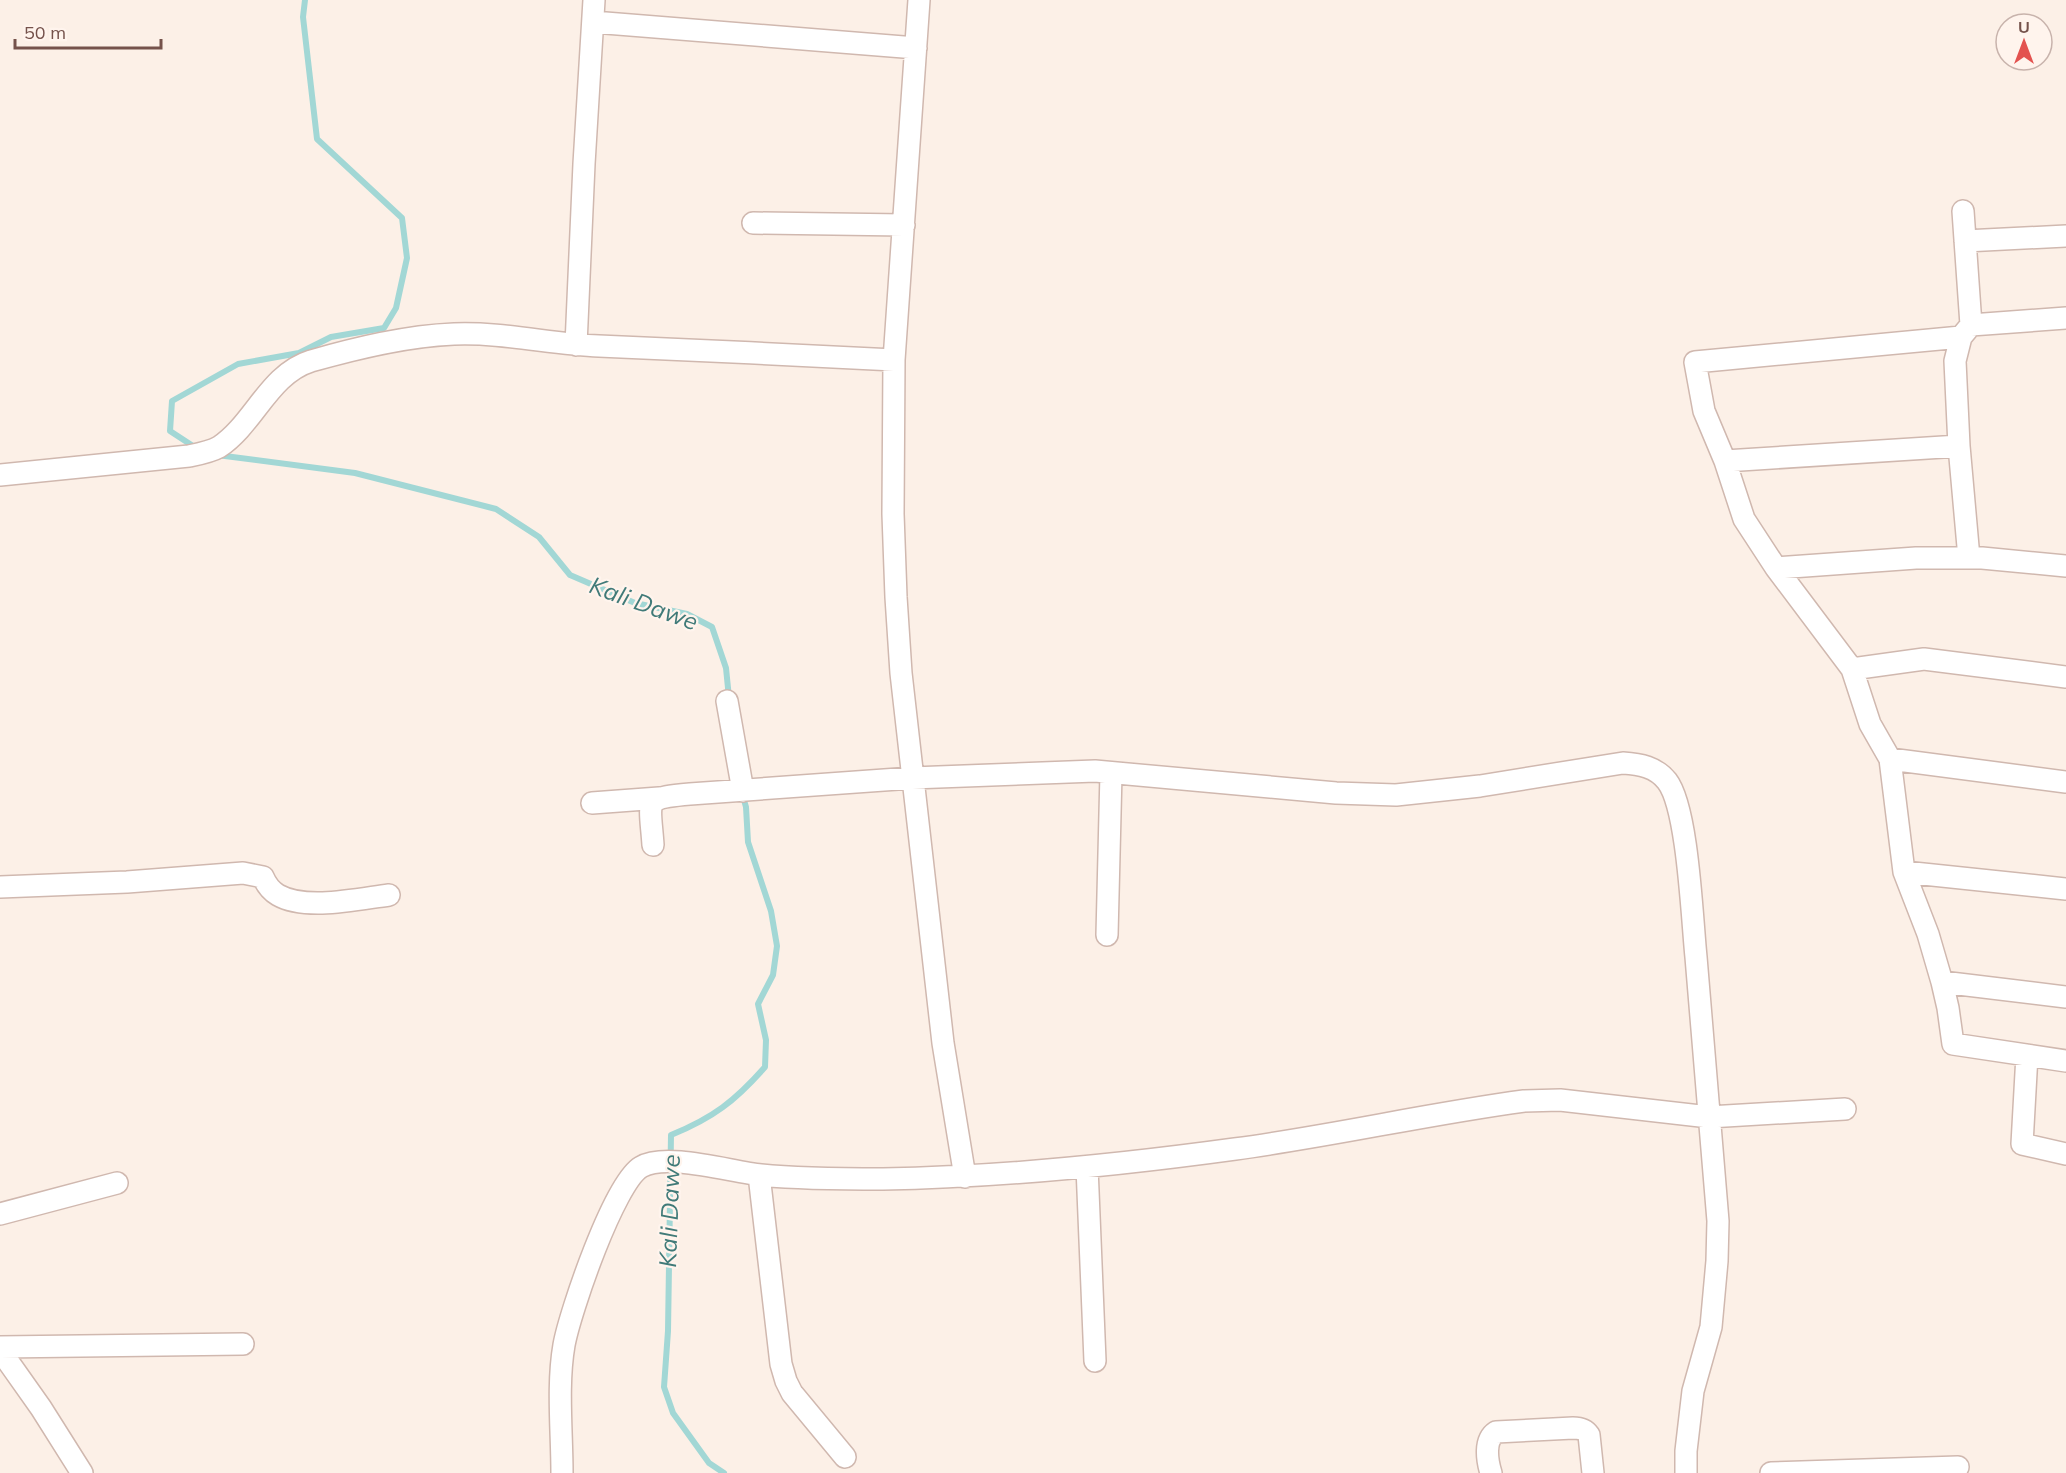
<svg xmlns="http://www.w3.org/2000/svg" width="2066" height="1473" font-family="Mulish,sans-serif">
	<rect width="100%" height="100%" fill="#fcf0e7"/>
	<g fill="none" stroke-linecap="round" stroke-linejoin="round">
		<path stroke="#a2d7d5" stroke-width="6" d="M196,448l-26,-17 2,-30 66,-37 61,-11 32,-16 53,-9 12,-20 11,-50 -5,-40 -85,-79 -14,-122 2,-17
			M217,455l138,18 141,36 43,28 31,38 65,28 52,11 25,13 14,41 3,30
			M724,1473l-15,-10 -36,-50 -9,-26 4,-56 3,-196c42,-17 64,-34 94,-68l1,-27 -8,-36 15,-29 4,-29 -6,-35 -23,-69 -2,-35 -4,-14"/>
		<defs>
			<path id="minor" d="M919,0l-25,360 -1,154 3,83 5,76 42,370 22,134
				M593,22l323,26
				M1963,211l8,114
				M753,223l151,2
				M1965,241l101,-5
				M1961,337l-266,25 9,49 21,50 19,58 32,49 76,101 18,55 20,35 14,113 24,62 14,48 6,26 5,36 113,17
				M576,345l8,-181 10,-164
				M1725,461l234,-15
				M0,475l189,-19c10,-2 21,-4 30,-9 35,-23 50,-73 92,-86 46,-13 95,-25 143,-27 48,-2 97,10 145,12 98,4 197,9 295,14
				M1969,558l-10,-112 -4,-85 6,-24 10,-12 95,-7
				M1776,568l140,-10h66l84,8
				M1852,669l72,-10 142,18
				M727,701l16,90
				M1890,759l176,23
				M592,803l67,-5
				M653,845c-3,-45 -11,-47 37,-51l222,-16 183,-7 241,22 60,2 84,-9 143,-23c17,1 33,4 44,18 21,27 25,138 29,176 7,88 14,176 22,264l-1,40 -6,66 -18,64 -7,60v22
				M1904,872l162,17
				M0,887l127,-5 116,-9 20,4c3,7 8,14 15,18 28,16 80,4 111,0
				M1107,935l4,-162
				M1942,982l124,15
				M2027,1055l-5,89 44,10
				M1087,1167l8,194
				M759,1175l22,189 5,17 6,12 53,64
				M0,1214l117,-31
				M0,1347l243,-3
				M0,1350l41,58 41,65
				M562,1473c0,-41 -5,-88 2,-128 6,-33 50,-162 77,-178 25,-15 90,5 120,8 40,4 81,4 122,4 118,-2 235,-14 352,-30 97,-13 192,-35 289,-48l36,-1 149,17 136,-8
				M1491,1473c-4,-13 -7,-33 5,-41l77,-4c7,0 12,1 16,7l4,38
				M1771,1473l187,-6"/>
		</defs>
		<use href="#minor" stroke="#d0b8af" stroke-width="24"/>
		<use href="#minor" stroke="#fff" stroke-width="21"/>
	</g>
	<g text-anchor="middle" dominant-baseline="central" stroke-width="4.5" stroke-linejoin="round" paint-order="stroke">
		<g font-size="24" font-style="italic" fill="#407a78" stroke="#fff4ed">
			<text transform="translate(644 603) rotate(20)">Kali Dawe</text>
			<text transform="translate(669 1211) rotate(-88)">Kali Dawe</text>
		</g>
	</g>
	<g transform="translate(2024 42)"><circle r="28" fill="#fff4ed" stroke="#c8b3ac" stroke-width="1.5"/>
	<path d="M0-4.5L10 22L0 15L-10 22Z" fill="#e3524f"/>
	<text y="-9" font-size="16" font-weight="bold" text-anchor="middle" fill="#75524b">U</text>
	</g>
	<path d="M15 39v9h146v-9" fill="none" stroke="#75524b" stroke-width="3"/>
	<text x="24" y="39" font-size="18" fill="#75524b" stroke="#fff4ed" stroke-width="4.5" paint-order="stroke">50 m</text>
</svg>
